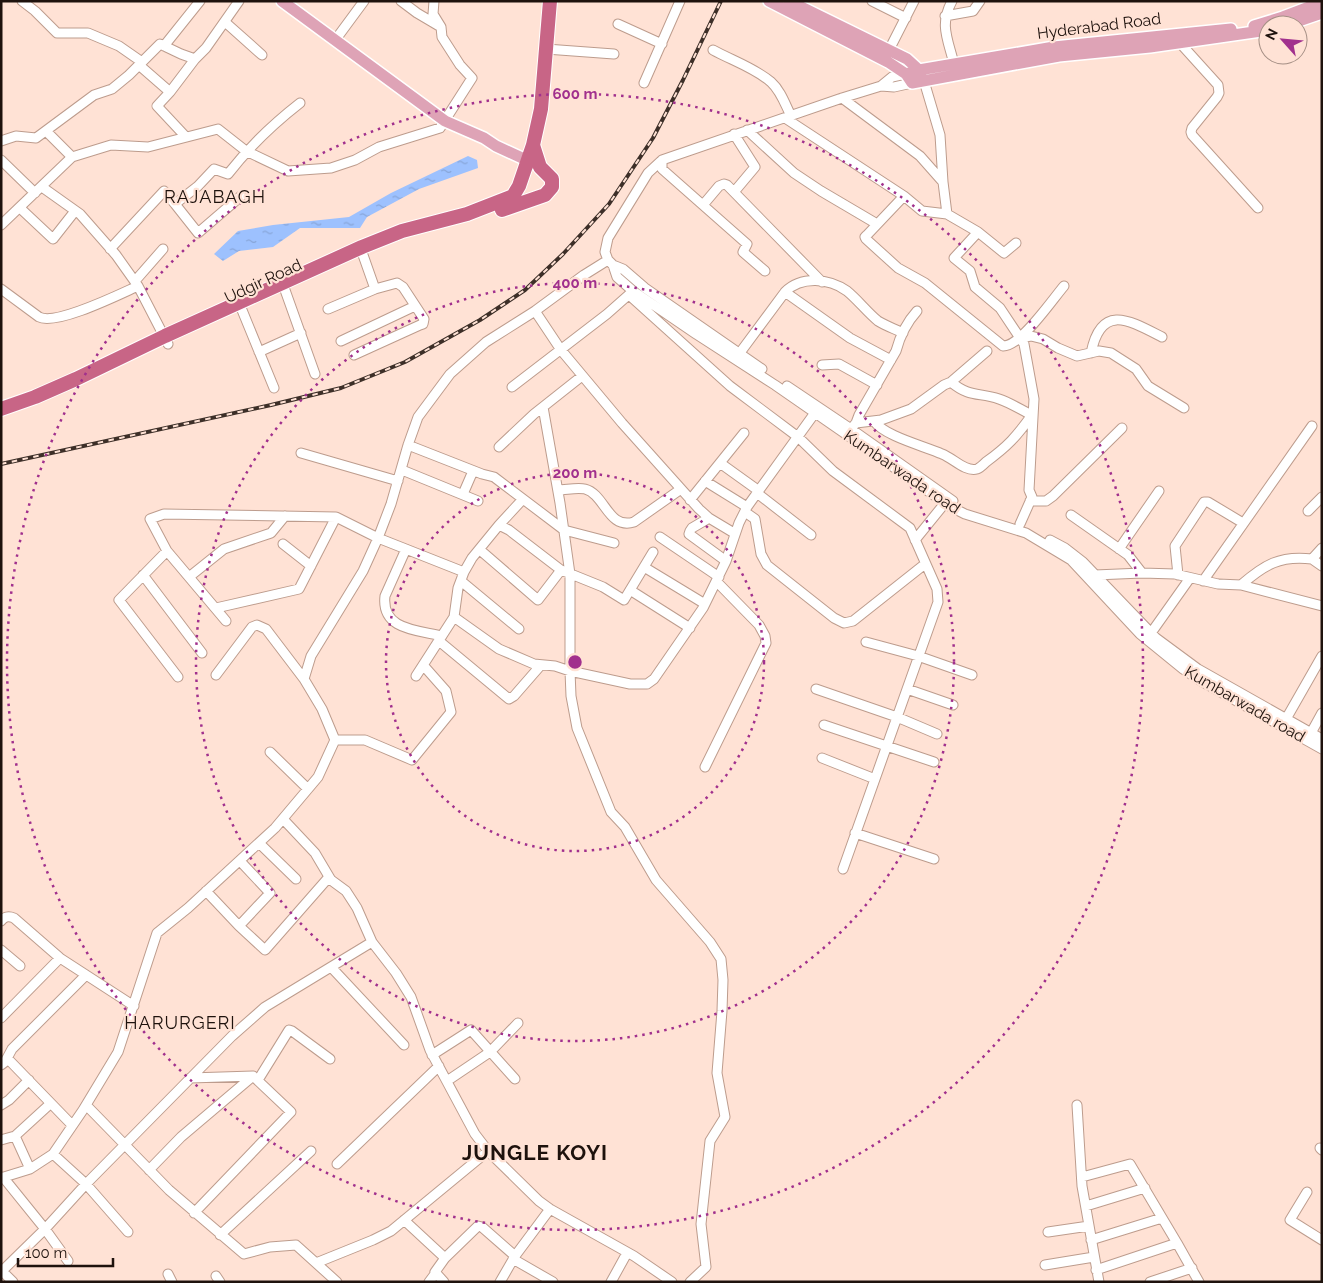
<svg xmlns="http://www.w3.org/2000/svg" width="1323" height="1283" font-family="Raleway,sans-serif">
	<defs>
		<pattern id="water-ripples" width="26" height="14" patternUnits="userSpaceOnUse" patternTransform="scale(1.25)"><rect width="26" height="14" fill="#9dc1fe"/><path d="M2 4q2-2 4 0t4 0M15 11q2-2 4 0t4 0" fill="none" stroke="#87a5d8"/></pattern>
	</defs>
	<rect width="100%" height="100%" fill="#ffe2d5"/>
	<path fill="url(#water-ripples)" d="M468,156l9,4 1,8 -59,21 -52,28 -7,11h-60l-27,19 -34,4 -16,10 -9,-7 24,-23 35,-6 76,-8 42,-24z"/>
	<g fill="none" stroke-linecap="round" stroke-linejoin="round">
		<defs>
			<path id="minor" d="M22,1l13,10 22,22h31l31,13 23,16
				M401,1l16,12 22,13
				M872,1l34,17
				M952,1c-13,24 -4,38 2,63
				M945,16l28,-5 7,-10
				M225,22l37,33
				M618,24l44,20
				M336,39l28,-38
				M1180,43l38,42 1,8 -2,4 -25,31 -1,4 1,3 66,73
				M164,46l36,-45
				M546,49l68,5
				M713,50c18,10 42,18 58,32 10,9 14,22 20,34
				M889,50l25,-49
				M139,65l31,27 -13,14 29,31
				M924,81l16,54 3,47
				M644,83l36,-82
				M912,83l-18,4 -13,-1 -39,12 -180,62 -14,13 -40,65 -3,14 3,8 5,5 4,12 16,14 63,43 79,51 176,122 14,7 61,19 45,27 69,74 43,35 18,12 121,68
				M881,86l11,-9 14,-3
				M170,92l25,-33
				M842,98l78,58 23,26 4,32 31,18 -24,26 16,13 5,16 25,21 24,36 10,55 -5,91 3,7 -12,27
				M785,118l119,78 -37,39 -2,2 1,2 32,29 27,15 78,63c17,1 49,-46 61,-60
				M747,130l47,43 27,18 56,33
				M46,131l26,26
				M1,141l15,-5 20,2 58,-43 18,-6 17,-14 31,-31 21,10 14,5 11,-11 33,-47
				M1,160l34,33
				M662,160v9l85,75 -4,8 22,19
				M42,187l38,27 36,41 22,31 30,58
				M734,192l21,-25 -21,-33
				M904,196l18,15 25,3
				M175,204l23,29 43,-37
				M703,205l16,-19 5,-2 3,1 95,97
				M20,208l33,31 22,-28
				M1,225l71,-68 39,-12 37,2 70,-18 28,22 42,20 43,-3 24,-8 24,-13 61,-19 32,-50 -12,-13 -18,-28 -1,-10 -8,-13 1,-13
				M978,232l26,21 12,-10
				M110,249l54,-58 11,13 23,-18 16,-17 14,5c21,-27 45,-50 72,-71
				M363,255l12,34
				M613,265l10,4 22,19 117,81
				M135,281l28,-32
				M1,289l38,28c17,9 81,-23 99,-31
				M285,290l30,84
				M785,292l65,46 41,22
				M629,295l101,91 68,51 35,34 77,57 27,61 1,13 -95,267
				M328,309l47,-20 22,-6 6,4 21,32 -1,5 -3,1 -66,30
				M242,310l32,78
				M535,311l26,39 61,73 77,86 10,9 25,15
				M1020,338l11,-2 12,3 15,9 19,8 22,-5 12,2 25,16 12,17 36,22
				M341,341l74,-35
				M259,352l42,-19
				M1091,353c10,-50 38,-33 71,-16
				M739,354l46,-62c16,-16 44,-14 62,-1 11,9 20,21 31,30 8,5 17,8 25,12
				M822,365l17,-1 38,21
				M951,382l36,-31
				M787,386l64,43 102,72
				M512,387l95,-73 26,-23
				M543,407l17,96 10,71v97l1,25 6,32 34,84 14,15 31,53 54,62 11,17 2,21 -1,31 -5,62 8,44 -15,24 -9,83 5,43 -16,15
				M874,421c10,15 50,25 68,33 11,4 23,18 35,15 3,-1 7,-5 9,-7 22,-16 30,-25 46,-47
				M856,423l3,-8 37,-64c4,-15 11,-29 21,-40
				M851,429l5,-6 25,-3 30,-11 33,-24 7,-3c19,16 28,10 48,17 12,4 22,11 33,16
				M408,445l74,29 12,3 70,53 50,13
				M499,447l35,-33 48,-38
				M301,453l97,28
				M720,463l39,28
				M402,470l76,31
				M705,481l42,26
				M558,490c8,0 19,-3 27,-1 20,5 23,41 49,33l47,-33
				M463,494l10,-23
				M690,500l54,-67
				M1030,501h16l7,-5 69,-68
				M1308,511l14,-14
				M745,512l10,7 6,35 6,11 67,53 10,5 9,-2 72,-57
				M1071,515l57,40 14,18
				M709,518l-17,10 -2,3 -1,3 37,27
				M499,525l24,-26
				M811,535l-54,-42 60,-83
				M660,537l59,40
				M915,540l30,-37
				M1050,540l15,8 18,14 73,76 42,31 124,70
				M283,544l28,22
				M406,549l-21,47c-4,34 32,34 57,40
				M1119,549l40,-58
				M480,550l58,50 23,-30 42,17 21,13 29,-48
				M167,551l-48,49 59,77
				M1312,559l10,7
				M644,567l61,37
				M464,572l8,-14 27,-33 10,5 52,40
				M143,575l59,78
				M1095,575l47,-2 33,1 43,10 23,1 81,21
				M1178,575l-3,-29 29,-44h4l35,21
				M189,577l35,-28 47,-16 14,-17
				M461,581l58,48
				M1203,581l109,-155
				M1241,585c23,-20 39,-30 71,-26l10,-11
				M630,590l60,38
				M216,608l83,-19 37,-72
				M226,621l-59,-70 -17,-32 14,-5 172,3 42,21 86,34 -6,16 -4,29 45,32 35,15 21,2 15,5 60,13h17l7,-5 49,-71 23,-47 13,-38 8,-16 10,-14
				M1151,633l39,-55
				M439,641l70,58 5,-3 27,-31
				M866,642l52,14 54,19
				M216,675l36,-48 5,-2 9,4 38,50
				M416,676l38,-59
				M816,689l81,28 40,17
				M907,689l46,16
				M1286,719l36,-63
				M824,725l110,37
				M1311,733l11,-20
				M335,740h30l47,20 39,-48 -5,-21 -23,-26
				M270,752l38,37
				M822,758l53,21
				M705,767l61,-124 -1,-7 -6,-11 -42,-43
				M283,819l32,34 16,27 15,11 11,17 15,34 24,31 15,24 19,53 45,84 13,17 51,50 11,8 84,47 38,26
				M855,833l79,26
				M259,843l37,36
				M240,861l30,32 -31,33 26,24 64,-73
				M206,891l33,35
				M1,921c4,-5 8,-5 13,-3l46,40 74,48
				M1,950l19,16
				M331,967l73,78
				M1,1018l59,-60
				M432,1055l39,-25 44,49
				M7,1058l65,67
				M1,1065l4,-3 7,-13 74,-74
				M190,1078l63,-2 38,36 -97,101
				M258,1080l31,-50 3,1 38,28
				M447,1081l43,-29 28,-29
				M1,1105l8,-5 20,-20
				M86,1105l83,85 75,64 26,-7 26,-2 41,37
				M1077,1105l5,81 17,96
				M15,1136l15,33
				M1,1140l14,-4 35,-32
				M1320,1148l2,2
				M53,1154l33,30 42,48
				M337,1164l102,-98
				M149,1170l32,-33 72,-61
				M3,1177l42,52 23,32
				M1082,1177l48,-13 47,79
				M1,1178l29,-9 23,-15 30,-44 35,-58 39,-119 31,-25 87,-80 43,-51 17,-37 -13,-31 -18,-30 7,-23 52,-85 15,-33 13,-34 17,-59 10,-28 32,-43 36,-32 49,-31 49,-36 24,-15
				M1307,1192l-17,28 32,20
				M1086,1206l59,-18
				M404,1220l41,38
				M1048,1232l41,-6
				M220,1235l91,-84
				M1091,1240l71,-22
				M513,1259l40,23
				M316,1263l57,-23 18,-9 97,-80
				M1045,1265l49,-8
				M1,1270l12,12
				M1096,1270l81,-27 22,39
				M1,1272l44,-43 41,-45 146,-148 33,-29 107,-65
				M168,1274l4,8
				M216,1276l4,6
				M429,1282l6,-8
				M444,1282l-9,-10 10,-14 33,-32 4,1 33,29
				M500,1282l15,-26 35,-47
				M611,1282l16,-29
				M1150,1282l42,-14"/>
			<path id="major" d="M282,1l163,120 39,17 12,8 37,17
				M769,1l119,61 18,12 6,9 147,-27 91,-9 118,-17
				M789,1l118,58 12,11 2,6
				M1287,25l35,-12
				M1254,26l29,-9 39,-15
				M906,74l13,-4 135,-23 177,-18"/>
			<path id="highway" d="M502,210l43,-15 7,-8v-8l-12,-12 -7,-22
				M1,409l34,-12 41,-18 89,-43 197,-89 40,-16 65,-17 46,-18 6,-10 14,-41 8,-36 9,-108"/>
		</defs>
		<use href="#minor" stroke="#bd9c8d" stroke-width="11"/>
		<use href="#major" stroke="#fff" stroke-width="14"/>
		<use href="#highway" stroke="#fff" stroke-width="16"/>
		<use href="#minor" stroke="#fff" stroke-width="9"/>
		<use href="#major" stroke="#dea3b6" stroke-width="11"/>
		<use href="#highway" stroke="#c86586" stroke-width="14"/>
		<defs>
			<path id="rail" d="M1,464l270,-59 70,-17 64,-26 75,-42 45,-30 38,-36 46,-50 44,-66 30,-58 38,-79"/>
		</defs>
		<use href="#rail" stroke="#3d2f28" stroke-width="4"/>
		<use href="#rail" stroke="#ffe2d5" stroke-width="2" stroke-dasharray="5.5" stroke-linecap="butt"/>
	</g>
	<g fill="none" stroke="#a1308d" stroke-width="2.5" stroke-dasharray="2.5 5">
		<circle cx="575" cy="662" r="189"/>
		<circle cx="575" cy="662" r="379"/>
		<circle cx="575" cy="662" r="568"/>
	</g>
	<g text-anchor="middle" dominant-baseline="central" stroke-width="4.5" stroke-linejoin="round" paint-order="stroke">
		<g font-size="16" fill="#1e120d" stroke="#ffe2d5">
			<text transform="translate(1099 26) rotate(-7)">Hyderabad Road</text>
			<text transform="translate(263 281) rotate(-25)">Udgir Road</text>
			<text transform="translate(902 472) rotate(34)">Kumbarwada road</text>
			<text transform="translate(1245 704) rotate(30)">Kumbarwada road</text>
		</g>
		<g font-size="18" letter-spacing="1" fill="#1e120d" stroke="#ffe2d5">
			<text x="215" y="196">RAJABAGH</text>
			<text x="180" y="1022">HARURGERI</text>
		</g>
		<g font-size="21" font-weight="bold" letter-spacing="1" fill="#1e120d" stroke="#ffe2d5">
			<text x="535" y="1152">JUNGLE KOYI</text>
		</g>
	</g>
	<circle cx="575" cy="662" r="8" fill="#a1308d" stroke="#ffe2d5" stroke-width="2.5"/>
	<g font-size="15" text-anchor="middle" font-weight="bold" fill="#a1308d" stroke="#ffe2d5" stroke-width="4.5" stroke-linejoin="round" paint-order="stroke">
		<text x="575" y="99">600 m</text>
		<text x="575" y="288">400 m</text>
		<text x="575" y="478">200 m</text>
	</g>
	<rect width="1323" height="1283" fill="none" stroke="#1e120d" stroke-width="5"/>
	<g transform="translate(1283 40) rotate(297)"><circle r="24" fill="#ffe2d5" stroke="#a58f85"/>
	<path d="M0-4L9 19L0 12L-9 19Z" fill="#a1308d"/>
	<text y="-8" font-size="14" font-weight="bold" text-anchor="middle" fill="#1e120d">N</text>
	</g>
	<path d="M18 1258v8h95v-8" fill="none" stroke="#1e120d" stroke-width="2.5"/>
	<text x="25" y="1258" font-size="15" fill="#1e120d" stroke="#ffe2d5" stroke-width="4" paint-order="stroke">100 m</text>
</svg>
